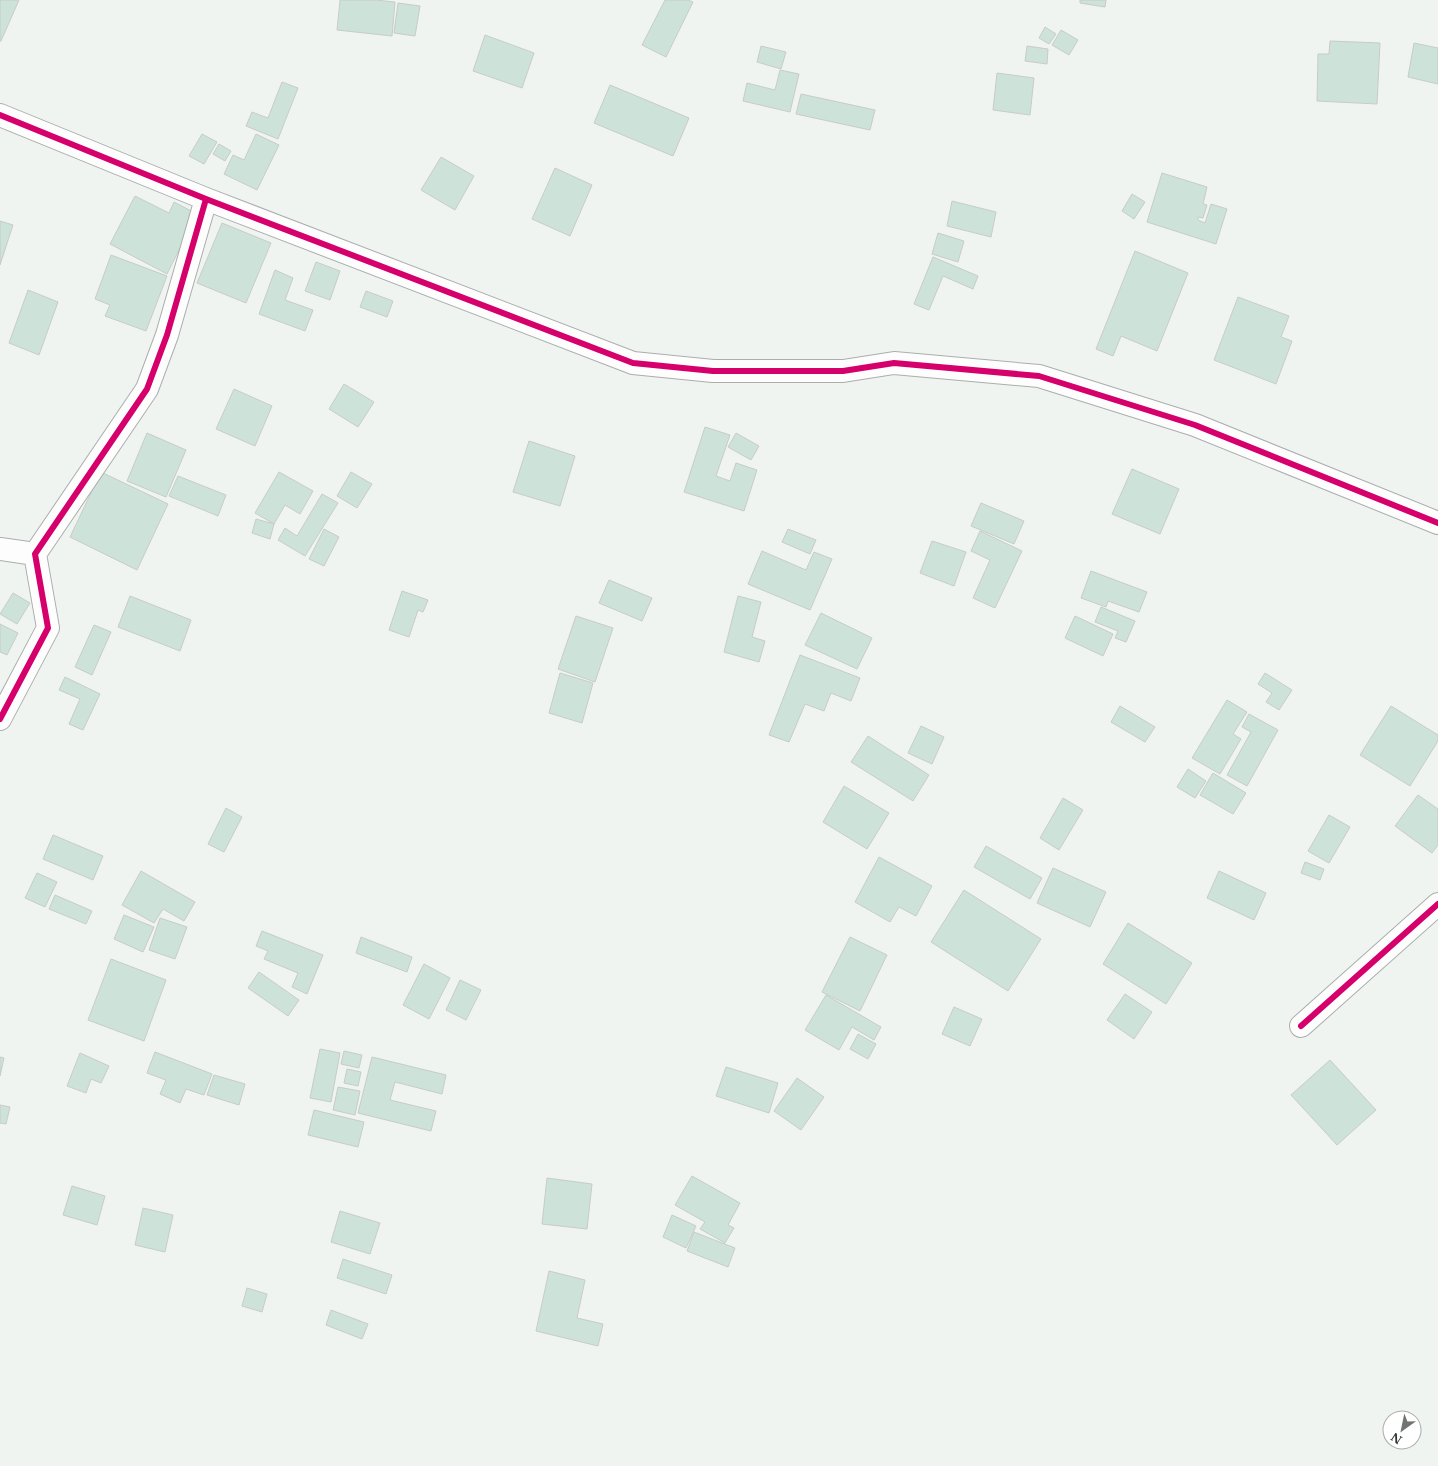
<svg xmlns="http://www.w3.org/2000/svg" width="1438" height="1466" font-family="'Libre Baskerville',serif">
	<rect width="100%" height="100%" fill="#eff4f1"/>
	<path fill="#cde2d8" stroke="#c8ccc9" d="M0,0h19l-18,41h-1z
		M340,0h36l19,2 -3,34 -55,-6z
		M665,0h23l5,2 -27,55 -24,-12z
		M1080,0h26l-1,7 -25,-4z
		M398,3l22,3 -5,30 -21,-3z
		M1045,27l11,7 -7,10 -10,-6z
		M1061,30l17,10 -9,15 -17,-10z
		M485,35l49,18 -12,35 -49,-17z
		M1330,41l50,2 -3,61 -60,-3 1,-47h11z
		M1414,43l24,5v36l-30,-7z
		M761,46l25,6 -5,17 -24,-7z
		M1027,46l21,3 -1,15 -22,-3z
		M780,70l19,4 -9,38 -47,-11 4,-18 28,7z
		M997,73l37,5 -4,37 -37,-5z
		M282,82l16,6 -20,51 -32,-13 6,-14 16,6z
		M610,85l79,33 -16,38 -79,-33z
		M801,94l74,16 -5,20 -74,-16z
		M202,134l15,8 -13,22 -15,-8z
		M256,134l23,11 -22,45 -33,-16 9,-19 11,5z
		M219,144l12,7 -6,10 -12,-7z
		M441,157l33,19 -19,34 -34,-20z
		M555,168l37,17 -22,51 -38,-17z
		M1162,173l45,14 -4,17 4,1 -4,13 -5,-1v3l7,3 6,-19 16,5 -11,35 -69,-22z
		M1132,194l13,8 -11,17 -12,-8z
		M135,196l34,17 5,-11 23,12 -30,60 -57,-30z
		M952,201l44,11 -5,25 -44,-11z
		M0,221l13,4 -13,40z
		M222,223l49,20 -25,60 -49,-20z
		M938,233l26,8 -6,21 -26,-8z
		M1135,251l53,22 -31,78 -36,-15 -8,20 -17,-7z
		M111,255l56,21 -21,55 -41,-15 5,-11 -15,-6z
		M933,257l45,19 -5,13 -30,-13 -14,34 -15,-6z
		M316,262l24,9 -10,29 -25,-9z
		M275,270l18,8 -8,22 28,10 -8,21 -46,-17z
		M28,290l30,12 -19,53 -30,-12z
		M366,291l27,10 -6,16 -27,-10z
		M1238,297l51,19 -8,21 11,4 -16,43 -62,-24z
		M344,384l30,18 -16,25 -29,-18z
		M234,389l38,17 -17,40 -39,-17z
		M705,427l25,8 -14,41 14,5 6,-18 21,7 -13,41 -60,-19z
		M147,433l39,17 -20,47 -39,-16z
		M736,433l23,13 -8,14 -23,-13z
		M529,441l46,15 -15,50 -47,-14z
		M1132,469l47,20 -19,45 -48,-20z
		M101,472l67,32 -31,66 -67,-33z
		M279,472l34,19 -13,23 -15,-9 -11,19 -19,-11z
		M351,472l21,12 -15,24 -20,-12z
		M178,476l48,19 -8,21 -49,-20z
		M322,494l16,9 -33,53 -27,-16 7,-12 12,8z
		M981,503l43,18 -10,23 -43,-18z
		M256,519l18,5 -4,15 -18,-6z
		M324,529l15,8 -15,29 -15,-7z
		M788,529l28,11 -6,14 -28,-12z
		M980,531l42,20 -27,57 -22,-10 17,-38 -19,-9z
		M932,541l34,11 -12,34 -34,-13z
		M762,551l44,19 8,-18 18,7 -22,51 -62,-26z
		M1091,571l56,21 -8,20 -31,-11 -2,6 -25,-9z
		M609,580l43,18 -10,23 -43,-18z
		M402,591l26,9 -5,12 -5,-2 -9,27 -20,-7z
		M13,593l17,10 -13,21 -17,-10z
		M130,596l61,24 -11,31 -62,-24z
		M738,596l23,6 -9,35 13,4 -6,21 -35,-10z
		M1101,607l34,14 -9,21 -11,-4 3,-7 -23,-9z
		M821,613l51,25 -15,31 -52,-24z
		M576,616l37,12 -18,54 -37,-13z
		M1075,616l38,18 -10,22 -38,-18z
		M0,624l18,9 -11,22 -7,-3z
		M94,625l17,7 -19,43 -17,-8z
		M800,655l60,23 -9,23 -20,-8 -7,18 -19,-7 -16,38 -20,-7z
		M560,673l33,10 -11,40 -33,-10z
		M1265,673l27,17 -13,20 -13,-8 6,-9 -14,-9z
		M65,677l35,17 -17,36 -14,-6 11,-25 -21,-9z
		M1227,700l20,12 -14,22 8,5 -21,35 -28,-16z
		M1120,706l35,21 -10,15 -34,-20z
		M1391,706l47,29v6l-28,45 -50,-31z
		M1249,714l29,16 -31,56 -20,-11 24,-43 -9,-5z
		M921,726l23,11 -12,27 -24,-11z
		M868,736l61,39 -16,26 -62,-39z
		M1188,769l18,12 -11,17 -18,-11z
		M1213,773l33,20 -13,21 -33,-19z
		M844,786l45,27 -22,36 -44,-27z
		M1418,795l20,14v36l-6,8 -37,-27z
		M1063,798l20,12 -24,40 -19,-12z
		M226,808l16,9 -18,35 -16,-8z
		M1329,815l21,12 -21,36 -21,-12z
		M53,835l50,21 -10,24 -50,-21z
		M986,846l56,32 -12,21 -56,-32z
		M879,857l53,29 -16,30 -17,-9 -9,15 -35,-20z
		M1305,862l19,7 -4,11 -19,-7z
		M1053,868l53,24 -16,35 -53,-24z
		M141,871l54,31 -11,19 -21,-12 -9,14 -32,-18z
		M1219,871l47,22 -12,27 -47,-22z
		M37,873l20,9 -12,25 -20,-9z
		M964,890l77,49 -33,52 -77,-49z
		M55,895l37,16 -6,13 -37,-15z
		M124,915l30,12 -11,25 -29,-13z
		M160,918l27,9 -12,32 -26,-9z
		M1128,923l64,40 -26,41 -63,-40z
		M262,931l61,24 -16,39 -15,-7 6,-14 -34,-14 4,-8 -12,-5z
		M361,937l51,20 -5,15 -51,-19z
		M850,937l37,18 -27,56 -38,-19z
		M111,959l55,21 -22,61 -56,-21z
		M424,964l26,14 -21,41 -26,-14z
		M259,972l40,28 -11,16 -40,-28z
		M460,980l21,10 -15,30 -20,-10z
		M1125,994l27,18 -18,27 -27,-19z
		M826,995l55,32 -7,13 -22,-13 -13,23 -34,-20z
		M954,1007l28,12 -12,27 -28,-12z
		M858,1034l18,10 -8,15 -18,-10z
		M320,1049l20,4 -9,49 -21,-4z
		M344,1051l18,4 -3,13 -18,-4z
		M155,1052l57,22 -8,21 -18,-6 -6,14 -20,-9 6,-14 -19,-7z
		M80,1053l29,13 -8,17 -10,-4 -5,14 -19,-7z
		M0,1057l4,1 -4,18z
		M372,1057l74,18 -4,19 -47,-12 -5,18 46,11 -5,20 -73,-18z
		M1330,1060l46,50 -39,35 -46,-50z
		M726,1067l52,16 -9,30 -53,-17z
		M347,1069l14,3 -3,14 -14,-3z
		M214,1075l31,9 -6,21 -32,-10z
		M797,1078l27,19 -23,33 -27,-19z
		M338,1087l22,4 -5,24 -22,-5z
		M0,1105l10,2 -4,17 -6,-1z
		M314,1110l50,12 -6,25 -50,-12z
		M692,1176l48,27 -12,22 6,3 -9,15 -25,-14 5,-7 -30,-17z
		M547,1178l45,6 -5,45 -45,-5z
		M72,1186l33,10 -8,29 -34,-10z
		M143,1208l30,7 -8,37 -30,-7z
		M340,1211l40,12 -10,31 -39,-12z
		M672,1215l24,11 -10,22 -23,-11z
		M694,1232l41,16 -7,19 -41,-16z
		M343,1259l49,16 -6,19 -49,-16z
		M549,1271l36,9 -8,38 26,6 -5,22 -62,-15z
		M247,1288l20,6 -5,18 -20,-6z
		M331,1310l37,14 -6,15 -36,-14z"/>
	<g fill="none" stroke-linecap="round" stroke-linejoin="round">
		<defs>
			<path id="minor" d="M0,115l206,84 427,164 80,8h130l51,-8 145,13 156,49 243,98
				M0,549l35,5
				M0,719l48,-91 -13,-74 112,-165 20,-54 39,-136
				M1301,1026l137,-122"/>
		</defs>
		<use href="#minor" stroke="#abaeac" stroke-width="24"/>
		<use href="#minor" stroke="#fdfdfd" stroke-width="22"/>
		<defs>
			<path id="cycleway" d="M0,115l206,84 427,164 80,8h130l51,-8 145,13 156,49 243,98
				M0,719l48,-91 -13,-74 112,-165 20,-54 39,-136
				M1301,1026l137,-122"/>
		</defs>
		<use href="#cycleway" stroke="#fff" stroke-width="8"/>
		<use href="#cycleway" stroke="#d6006c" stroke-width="6"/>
	</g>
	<g transform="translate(1402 1430) rotate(213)"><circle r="19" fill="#ffffff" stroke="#abacab"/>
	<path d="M0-3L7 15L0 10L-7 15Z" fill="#717572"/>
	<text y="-6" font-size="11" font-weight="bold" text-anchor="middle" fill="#2d302e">N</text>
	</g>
</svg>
